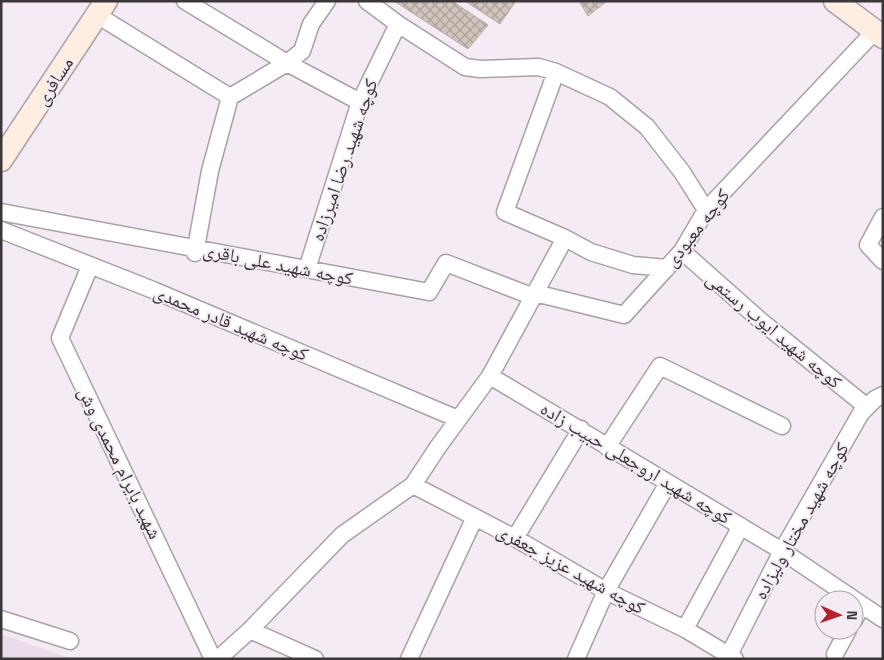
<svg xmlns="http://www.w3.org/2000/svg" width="884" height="660" font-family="'Space Grotesk','Noto Naskh Arabic',sans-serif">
	<defs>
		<pattern id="building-cross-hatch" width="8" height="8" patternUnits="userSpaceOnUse" patternTransform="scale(1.25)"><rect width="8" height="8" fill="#d0c5bd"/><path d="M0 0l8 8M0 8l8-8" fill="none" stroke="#aaa19b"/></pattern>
	</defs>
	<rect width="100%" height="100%" fill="#f5ebf4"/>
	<path fill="#ebdce9" d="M1,634l72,25h-72z"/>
	<path fill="url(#building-cross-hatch)" stroke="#b8aea6" d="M394,1h58l36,24 -20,24z
		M465,1h51l-16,23z
		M579,1h28l-19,15z"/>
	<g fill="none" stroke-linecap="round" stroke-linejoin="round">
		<defs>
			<path id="street" d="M185,1l102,62 73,39
				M367,1l31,23 67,43 15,2 59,-2 17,5 54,25 37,30 35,45 24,38
				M97,15l133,82
				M556,72l-51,140 60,26 26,14 42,13 34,3
				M1,212l428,80 17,-29 88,34
				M883,217l-15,28 15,16
				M1,230l152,60 305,129
				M682,251l80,71 105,85
				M195,253l15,-82 20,-74 57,-34 15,-12 9,-27 16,-23
				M90,266l-30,72 153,321
				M307,269l53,-167 38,-78
				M535,293l89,22 58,-64 24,-41 169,-179
				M490,376l292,175 101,68
				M607,447l53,-81 122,60
				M413,485l102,53 91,53 79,38 50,30
				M515,538l66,-109
				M1,619l69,22
				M854,620l8,-15
				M685,629l56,-103
				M250,630l65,29
				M835,654l13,-24
				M729,655l53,-104 79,-138 14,-14 8,-4
				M218,659l32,-29 92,-95 71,-50 25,-38 52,-71 75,-138
				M409,659l66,-142
				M576,659l30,-68 62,-108"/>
			<path id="secondary" d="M835,1l48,36
				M1,160l105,-159"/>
		</defs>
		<use href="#street" stroke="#aaa0a9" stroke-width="19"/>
		<use href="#secondary" stroke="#aaa0a9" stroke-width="25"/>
		<use href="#street" stroke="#fff" stroke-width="16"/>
		<use href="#secondary" stroke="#fdeee1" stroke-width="22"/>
	</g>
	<g text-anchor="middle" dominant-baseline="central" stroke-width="4" stroke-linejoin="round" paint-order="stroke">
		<g font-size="19" fill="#3a363a" stroke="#f5ebf4">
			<text transform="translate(54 81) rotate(-57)">مسافری</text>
			<text transform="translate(344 160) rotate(-71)">کوچه شهید رضا امیرزاده</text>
			<text transform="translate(697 228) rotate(-52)">کوچه معبودی</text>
			<text transform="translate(278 264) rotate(11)">کوچه شهید علی باقری</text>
			<text transform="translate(231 323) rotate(23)">کوچه شهید قادر محمدی</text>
			<text transform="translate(774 330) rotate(40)">کوچه شهید ایوب رستمی</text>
			<text transform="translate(120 463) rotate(64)">شهید بایرام محمدی وش</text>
			<text transform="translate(636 463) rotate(31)">کوچه شهید اروجعلی حبیب زاده</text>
			<text transform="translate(801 521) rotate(-61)">کوچه شهید مختار ولیزاده</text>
			<text transform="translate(571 569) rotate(29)">کوچه شهید عزیز جعفری</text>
		</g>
	</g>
	<rect width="884" height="660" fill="none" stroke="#3a363a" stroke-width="5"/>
	<g transform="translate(839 615) rotate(92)"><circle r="24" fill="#f5ebf4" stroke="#aaa3aa"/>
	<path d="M0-4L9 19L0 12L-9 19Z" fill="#b3222b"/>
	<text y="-8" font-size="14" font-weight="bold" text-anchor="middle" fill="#3a363a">N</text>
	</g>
</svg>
